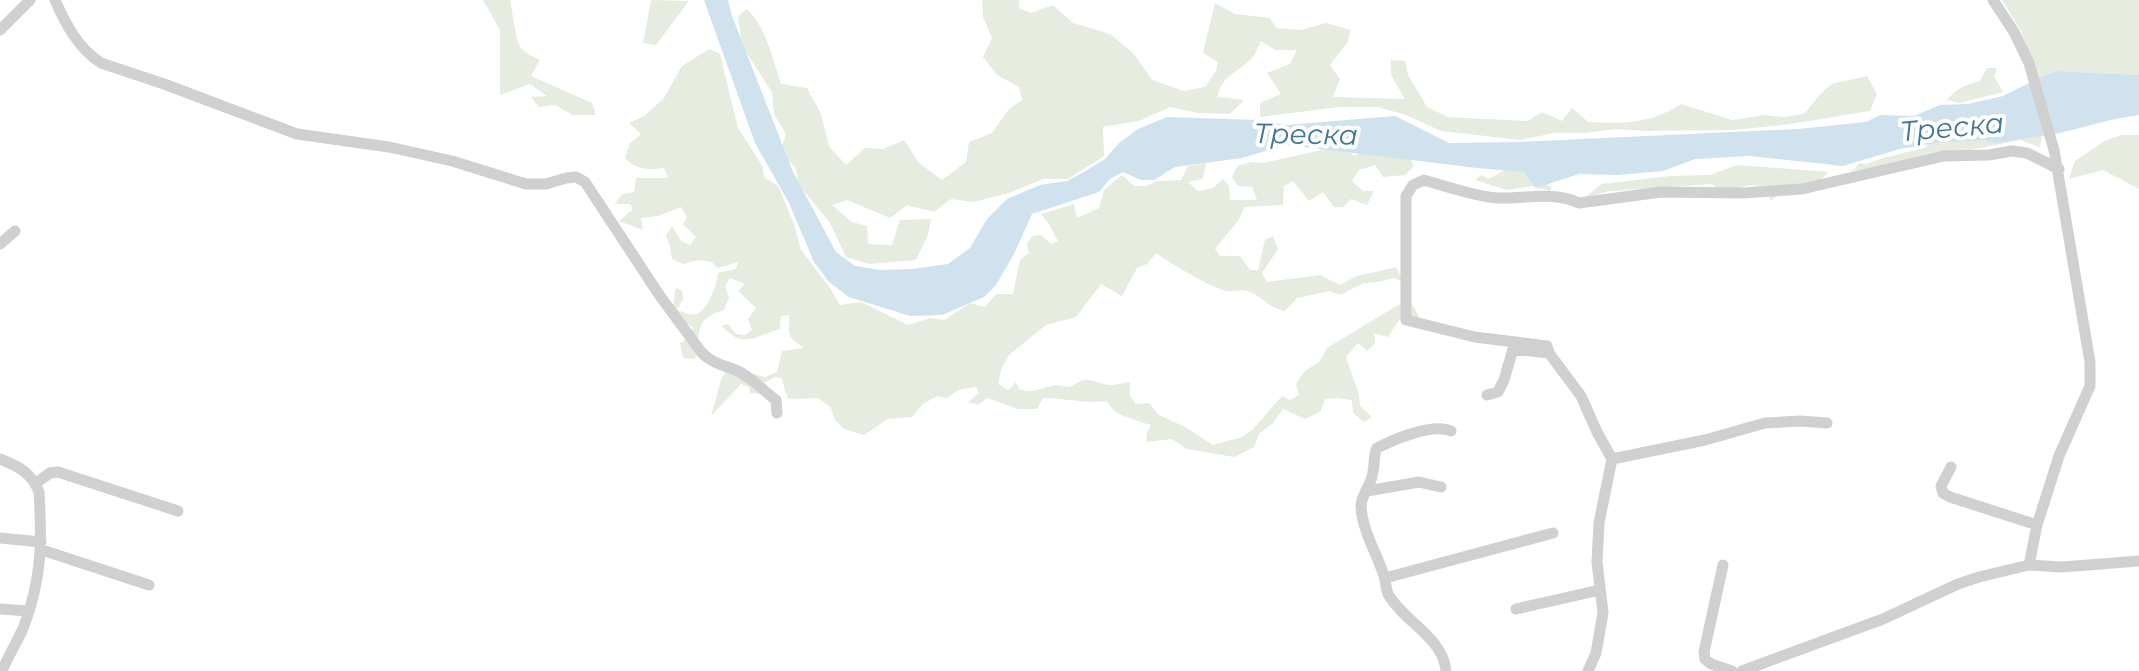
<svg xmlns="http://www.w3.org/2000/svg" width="2139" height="671" font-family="Montserrat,sans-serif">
	<rect width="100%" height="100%" fill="#fff"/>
	<path fill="#e6ecdf" d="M483,0h27c3,13 5,43 13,50 4,4 11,7 17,10l-9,16 61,27 4,12h-23l-18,-10 -16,2 -8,-10 16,-1 -17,-12 -30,11v-65z
		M651,0l38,1 -33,44 -13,-2z
		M982,0h37v8l12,5 22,-8 20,18 37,11 24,20 18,26 32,11 21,-4 11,-16 2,-9 -15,-9 12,-50 20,11 35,4 6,10 25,2 25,-7 25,7 -4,13 -17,22 10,14 -7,18 72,2 -14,-24v-15l14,1 3,14 19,32 21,10 80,4 14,-9 20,9 10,-13 16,14c36,2 62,2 93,-18l51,16 33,-5 18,2 21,-3c9,-10 17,-24 29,-30 6,-3 25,-5 34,-8l10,18 -7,17 -79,13 -57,6 -88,1 -31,-2 -30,4h-31l-33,7 -80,-9 -35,-16 -28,-8h-39l-79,10v-14l21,-9 -14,-21 23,-9 7,-14h-22l-14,-9c-3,5 -5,13 -9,17 -13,14 -32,18 -34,39l26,3 -14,14 -32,-1 -28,-6 -31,14 -36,6 1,29 -36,23h-25l-34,14 -36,9 -22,-3 -17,13 -27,-7 -17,13 -43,-18 -15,5 20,17 15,4 1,18 24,1 8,-25 31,-1 -3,16 -12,25 -47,4 -23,-7 -16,-34 -32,-39 -2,-16 -16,-16 6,-18 -12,-20 -2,-22 -30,-46 -4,-29 8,-8c18,12 28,54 35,75l26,4 14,26 8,32 17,19 19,-17 18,1 21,-9 15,23 23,17 24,-18 3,-20 23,-9 17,-24 13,-9 -3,-13 -22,-12 -14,-18 9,-19 -9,-21z
		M2002,0h137v75l-83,-4 -17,7 -18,-47z
		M709,49l11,5 18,74 25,39 1,10 14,9 16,38 7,26 29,38 10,17 21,-3 47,23 22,-7 14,2 26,-17 15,4 11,-13h17l7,-34 9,-7 -2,-9 5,-8 9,-1 10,9 7,-3 -9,-17 -8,-10 33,-10 3,14 22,-10 5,-18 18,-15 12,11h13l10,-5 24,-1 7,-14 18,-3 -3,16 -15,3 10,9 15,-3 10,-9 6,7 1,14h27l-5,-13 -14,-1 -6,-9 5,-11 15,-4 11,1 54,-12 24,-9 13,14 20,-11 32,5 8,16 -9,9 -22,2 -8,-12 -16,5 -7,11 11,10h11l-7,14 -16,-6 -8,8h-9l-11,-15 -14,9 -16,-20 -9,5 -1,19 -38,2 -7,14 -23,28 5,7h20l10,14h8l7,-30 8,-4 5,13 -16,24 5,9 53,-7 20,10 17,-9 39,-9 8,15 -11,-4 -15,4 -14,1 -24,12 -10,-4 -33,7 -12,13c-16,-2 -23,-16 -38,-20 -6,-2 -13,1 -19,0 -16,-2 -58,-28 -72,-38l-9,11 -10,4 -15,28 -21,-12 -25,33 -30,8 -37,30 -8,15 -3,14 10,6 8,-8 3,7c15,5 22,-1 36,-4 3,0 12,2 15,2 21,-13 18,-5 39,-2 7,0 14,-2 21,-3v14l6,8 13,-1 10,12 26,12 28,18 29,-8 11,-8 29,-33 8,4 9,-5 -3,-11 8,-12 16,-11 7,-13 71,-43 15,1 6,10 -3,10 -13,-12 -15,23 -14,-4 1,10 -8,8 -9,-8 -12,14 13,38 1,11 12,11 -8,5 -11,-9 -1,-13 -15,-2 -12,1 -4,12 -16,8 -22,-10 -10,14 -14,11 -5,13 -20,10 -47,-8 -15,-10 -26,3 1,-9 4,-8c-7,-2 -29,-9 -35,-13 -2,-1 -8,-9 -10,-11 -21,3 -41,-3 -63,-3l-6,11h-19l-31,-11 -9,7 -10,-3 11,-9 -3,-6 -18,3 -11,8 -10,-2 -14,8 -11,13 -24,2 -24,16 -20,-6 -9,-9 -4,-12 -13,-10 -29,1 -4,-8 -3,-13 -7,-1 -11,6 1,11 -15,-1 -1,-6 -8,-3 -30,32 10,-36 7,-13 37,10 12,-5 5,-21 22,-3c-18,-12 -15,-12 -15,-33l-8,1 -1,13c-25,7 -37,21 -58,-3l6,-2 8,10 9,1 7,-5 -4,-11 8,-11 -18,-17 7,-7 -15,-6 -5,8 4,12 -5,12c-32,9 -22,23 -29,49l-12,-1 -3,-15 9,-5 4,-11 -13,-7 -7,-16 3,-16 6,2 1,9 -6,11c7,2 14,6 20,4 11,-4 20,-30 21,-41l17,-4 4,-7 -22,6 -5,-6 -14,-2 -15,4 -11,-5 -2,-13 -4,-10 6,-10 9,15 9,4 6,-8 -13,-13 4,-7 -6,-10 -23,9 -17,2 2,12 -24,-9 14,-12 -3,-5h-15l7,-10 12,-2 2,-14h32l-4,-10c-16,2 -28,2 -39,-10l5,-15 11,-9 -12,-11 15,-7 20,-18 18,-32z
		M1987,68h10l-3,8 9,16 -44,11 -12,-3c8,-11 20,-16 33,-19z
		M2042,135l-2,12 -20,-7 -55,11 -33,2 -61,16 -23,2 7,-2 4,-6 7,1 17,-6 41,-10 14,-10 62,2z
		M2122,135h17v54l-36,-19 -34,9 6,-18 31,-21z
		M1737,165l92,7 -10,9 -33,9 -16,11v-14l-21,-2 -23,7 -15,-8 -101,7 -26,7 18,-14 68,-8 40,-1z
		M1523,166l29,22 -2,3 -18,-5 -25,4 -32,-10 6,-5 8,4 16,-9z"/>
	<path fill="#cfe2ee" d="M704,0h24l4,16 61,156 43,80 19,14 26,4 31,-1 36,-5 22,-16 17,-29 20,-20 33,-14 27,-4 17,-9 21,-13 14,-16 19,-14 29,-12 91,3 28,5 109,-9 54,27 68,-1 281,-13 68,-7 14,-7 34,1 26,-11 28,-1 35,-8 36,-18 17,-7 83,4v40l-24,4 -55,14 -66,10 -9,-3 -43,2 -42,7 -57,17 -94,-10 -54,3 -32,12 -46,4 -38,-1 -43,14 -12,-16 -47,-4 -190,-23 -45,13 -67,9 -21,13h-13l-18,-8 -13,7 -11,13 -67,22 -18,40 -18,31 -12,12 -42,18 -32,1 -61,-19 -20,-15 -15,-20 -25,-59 -34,-60z"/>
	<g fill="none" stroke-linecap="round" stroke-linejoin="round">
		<path stroke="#d0d0d0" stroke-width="11" d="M55,0c11,25 23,48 46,63l63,21 133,50 92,13 63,14 74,23h20l20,-6 10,-1 9,5 75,114 42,57c11,11 22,12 36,18 14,7 26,20 38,29l1,13
			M1993,0l21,32 15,31 25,87 36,212v24l-31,70 -22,69 -8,40
			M0,30l30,-30
			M0,244l15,-13
			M1549,353l-2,-7 -72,-9 -69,-17v-124l7,-11 11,-5c20,6 53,17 73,18 27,1 57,-7 82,5l82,-11 82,1 59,-4 142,-33 45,-1 23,-4 15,2 32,16
			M1487,395l11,-3 6,-12 9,-31 36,4 32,43 16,36 15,27 -13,64 -2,39 6,51 -7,40 -8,18
			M0,459c18,7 32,14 39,33 3,50 3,86 -15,134 -6,15 -16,30 -22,45
			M1612,459l93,-19 60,-17 35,-2 27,2
			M1951,467l-10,19 2,7 7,4 87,28
			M36,483l14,-10 8,-1 120,39
			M1367,491l52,-9 22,5
			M0,538l41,4
			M42,550l107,35
			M1723,565l-19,87 1,7 6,5 21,7
			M1385,578l168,-45
			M0,609l28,2
			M1516,609l84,-19
			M1446,671c-3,-34 -42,-49 -58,-77 -2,-5 -2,-12 -4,-18 -7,-23 -22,-45 -23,-70 0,-11 11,-22 12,-34 2,-9 0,-16 4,-24 18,-9 55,-25 74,-17
			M1742,671l141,-52 75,-35 21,-7 50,-12 33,2 77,-6"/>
	</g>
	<g text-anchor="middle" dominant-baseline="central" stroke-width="8" stroke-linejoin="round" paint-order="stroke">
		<g font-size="28" font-style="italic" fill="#3f7597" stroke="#fff">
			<text transform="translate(1952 127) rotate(-5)">Треска</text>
			<text transform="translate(1306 134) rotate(1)">Треска</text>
		</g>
	</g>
</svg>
